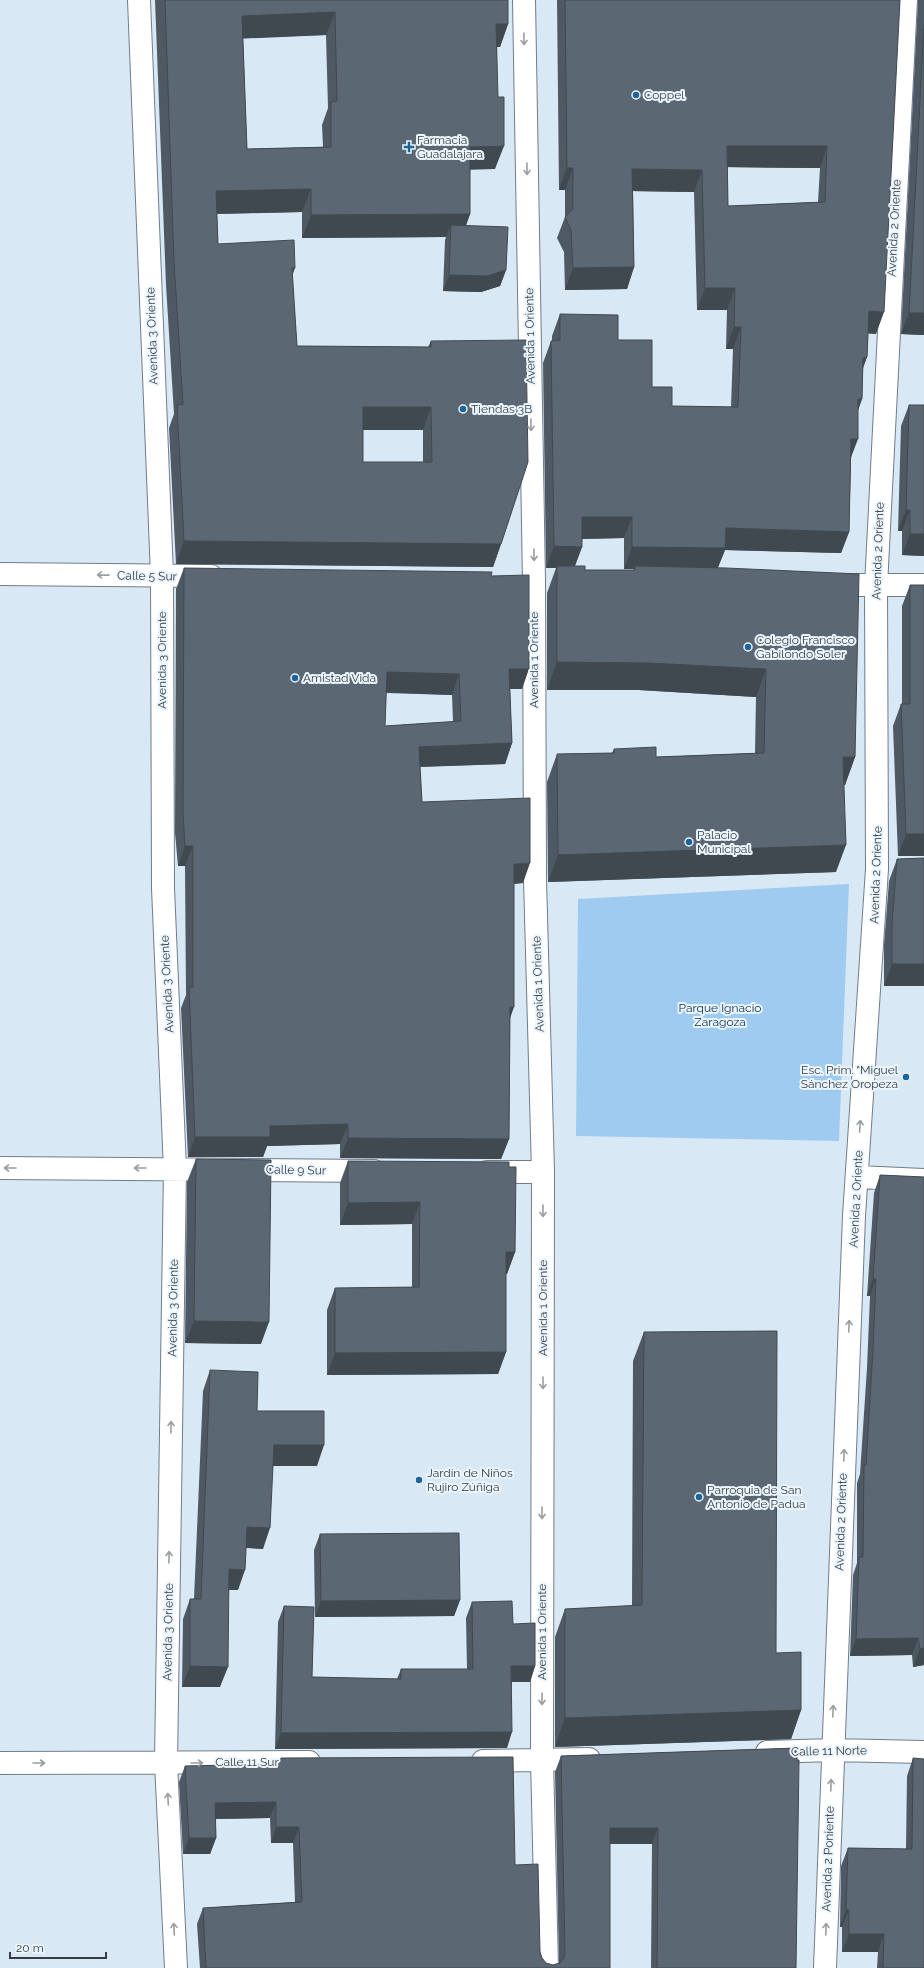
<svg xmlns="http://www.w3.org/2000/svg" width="924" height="1968" font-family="Raleway,sans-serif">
	<rect width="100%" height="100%" fill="#d9e8f5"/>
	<path fill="#a0cbf0" d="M849,884l-10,257 -263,-5 2,-237z"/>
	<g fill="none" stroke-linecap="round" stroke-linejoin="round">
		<defs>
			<path id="minor" d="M139,0l23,576 1,312 12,281 -9,594 10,205
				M524,0l10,581 1,298 8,293 -1,588 5,208
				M0,574l211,2
				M829,585h95
				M0,1168l374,3
				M487,1172h56
				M857,1177l67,3
				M767,1752l65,-2 92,2
				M483,1761l106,-2
				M0,1763l309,-1
				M825,1968l29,-752 23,-347 -1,-283 30,-586"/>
		</defs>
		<use href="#minor" stroke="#707d89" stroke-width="24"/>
		<use href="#minor" stroke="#fff" stroke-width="22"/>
	</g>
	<path fill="#4e5963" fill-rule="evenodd" d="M155,0h353v24l-8,23h-3l-2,122h-25v45l-4,11 40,45 -6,16 -19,6 -38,-1 2,-51 1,-3 -144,1v-26l-85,2 1,30 74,32 5,70 131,1 3,-6 70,203 -8,23 -317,-3 -7,-136 5,-14 -8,-129zM326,35l2,73 -6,17 1,22 -76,2 -4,-111zM363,430h60v32h-60z
		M557,0h343l-24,334 -8,-1 -1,24 -4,11 -1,31 -4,11 -7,48 -2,74 -8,21 -116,-3 -7,17 137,190 -10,28h-1l-8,87 -288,10 -1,-100 10,-28 55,-1 2,-4 42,8 99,-4 1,-56 -117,-7h-92v-97l9,-25h-10l-3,-205 8,-22h1v-5l8,-22 58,26 34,47 20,19 59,1 2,-58h-7l1,-39h-30l-3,-118 -61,-1 1,76 -7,22 -62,1 -1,-38 -7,-14 8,-21v-27h-6zM727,167l93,1 -2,34 -90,4zM624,538v31h10l-1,1h-48l-10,-4 7,-19v-8z
		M918,0h6v335l-23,-1z
		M909,405l15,151 -22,-1v-24h-4l3,-105z
		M184,568l307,8 31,113h-12l2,54 -7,21 -85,3 2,35 101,81 -9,1 -4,134 -1,121 -8,20 -161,-1v-14l-73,2 -4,11h-75l-7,-149 5,-13 -1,-129h-7l-3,-33 1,-244zM386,693l66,2 1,27 -68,4z
		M910,585l14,271h-26l-5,-130 8,-22h1v-98z
		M897,859l27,127h-40v-41l5,-64z
		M196,1159l65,185 -76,-1 2,-161z
		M348,1161l161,6 6,85 -8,22h-1v78l-8,22 -171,1v-65l8,-22 77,-1v-63l-72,1v-42z
		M880,1175l44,2v488l-11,2 -1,-12 -62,1 3,-81 4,-12v-80l3,-9 7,-106 3,-72h-3l7,-103z
		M644,1332l132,321 25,57 -10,29 -236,8v-110l10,-28 67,-3 1,-245z
		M210,1370l47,41 60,55h-44l-10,83 -17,-1 -8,42h-9l-9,97h-38l1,-68 7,-20h4l9,-208z
		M320,1534l140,66 -6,16 -139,1 -1,-67z
		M472,1602l41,22 22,42 -5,16h-18l-5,66 -232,1 3,-127 6,-16 28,71 85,2 4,-10h66l-1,-51z
		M797,1748l-1,220h-145l1,-124h-42v124h-410l-3,-44 6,-16 92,-6 -2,-59h-22l-1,-25 -55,1 1,19 -6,16h-27l-4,-72 6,-16 90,-2 1,-2h3l2,-4 234,107 27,93 4,5 7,2 6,-2 -4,-191 6,-16z
		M913,1758l11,210h-47l1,-16h-36v-25h-2l1,-61 7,-18 58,1 1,-73z"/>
	<path fill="#404950" d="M335,12l-9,23 -92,4 8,-23z
		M496,24h12l-8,23h-12z
		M504,146l-9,23 -33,1 8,-23z
		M727,146h100l-7,22 -101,-1z
		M567,168h6l-8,22h-6z
		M632,169l70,1 -8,22 -69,-1z
		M311,189l-9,23 -95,2 9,-23z
		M470,214l-8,23 -11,-12 -5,12 -144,1 9,-23z
		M634,267l-7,22 -62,1 8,-22z
		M292,268h3l-8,23z
		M506,270l-6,16 -19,6 -38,-1 6,-16z
		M705,288h30l-8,22h-30z
		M869,311l15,1 -8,22 -15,-1z
		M909,313h15v22l-23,-1z
		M734,327h7l-8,22h-7z
		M867,357l-8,21 4,-20z
		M858,399h4l-8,22z
		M363,407h68l-8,23h-69z
		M851,439h7l-8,21z
		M906,510h4l-8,21h-4z
		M582,517h50l-8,21 -50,1z
		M726,528l123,4 -8,21 -116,-3 -8,20 -82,-4 -1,3h-10l8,-22z
		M910,534h14v22l-22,-1z
		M184,541l317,3 -8,23 -317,-3z
		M554,546l28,1 -8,21 -17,-2 -1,2h-10z
		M557,662l92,1 117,6 -10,28 -117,-7h-92z
		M509,669h20l-7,20h-20z
		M387,672l72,2 -7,21 -73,-3z
		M512,743l-7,21 -94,3 8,-20z
		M843,757h12l-10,28h-12z
		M906,834h18v22h-26z
		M846,845l-10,27 -288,10 10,-27z
		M185,846h8l-8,20h-7z
		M530,863l-7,20 -16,1 7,-20z
		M892,964h32v22h-40z
		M510,1007h4l-7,20z
		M348,1124l-8,20 -73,2 -4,11h-75l7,-20 75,-11z
		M348,1138l161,1 -8,20 -161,-1z
		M420,1202l-8,22 -72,1 8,-22z
		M506,1252h9l-8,22h-10z
		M873,1279h3l-6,17h-3z
		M194,1321l75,1 -8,22 -76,-1z
		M506,1352l-8,22 -171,1 8,-22z
		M274,1445h50l-7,21h-51z
		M247,1527l23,1 -7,21 -24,-2z
		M229,1569l16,1 -7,20h-17z
		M460,1600l-6,16 -139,1 6,-16z
		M918,1638l-6,17 -62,1 6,-17z
		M924,1648v17l-11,2 7,-18z
		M190,1666l38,1 -8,20h-38z
		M511,1666h24l-5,16h-25z
		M801,1710l-10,29 -236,8 10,-29z
		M512,1732l-5,16 -232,1 6,-16z
		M276,1802l-6,16 -61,1 6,-16z
		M276,1827h23l-6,16h-22z
		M610,1828h48l-6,16h-48z
		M189,1838h27l-6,16h-27z
		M846,1910h3l-7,17h-2z
		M849,1934h35l-6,18h-36z"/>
	<path fill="#5b6873" stroke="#404950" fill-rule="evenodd" d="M165,0h343v24h-12l2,73h6v49l-34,1v67l-159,1v-26l-95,2 2,53 76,-4 1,28h-3l5,78 134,1v-6l95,-1 2,122 -27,82 -317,-3 -7,-136 6,-1 -9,-142zM335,12l2,89 -6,1v45l-84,2 -5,-133zM363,407h68l1,55h-69z
		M565,0h335l-16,312 -15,-1 -2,46 -4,1 -1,41h-4v40h-7l-2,93 -123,-4 -1,20 -93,-1v-30h-50v30l-28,-1 -3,-205 9,-1v-26l58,1v25h34v47h20v19l66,1 3,-80h-7l1,-39h-30l-3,-118 -70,-1 2,98 -61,1 -2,-38 -6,-13 8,-8v-41h-6zM727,146h100l-2,56 -97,4z
		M924,25v288h-15z
		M451,225l57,2 -2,43 -19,6 -38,-1z
		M909,405h15v129h-14v-24h-4z
		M557,566h28v4h50v-4l91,2 133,6 -4,183h-12l3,88 -288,10 -1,-101 57,-1v-4l42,-2v10l108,-4 2,-84 -117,-6 -92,-1z
		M184,568l308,4 -1,4 38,-1v94h-20l3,74 -93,4 3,55 108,-4v65l-16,1v143h-4l-1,132 -161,-1v-14l-78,2v11h-75l-6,-150h4v-141h-8l-2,-33zM387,672l72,2 2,47 -76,5z
		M910,585h14v249h-18l-5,-130h9z
		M924,858v106h-32v-40l5,-65z
		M196,1159l75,1 -2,162 -75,-1z
		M348,1161l161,1v5h7l-1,85h-9v100l-171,1v-65l84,-1 1,-85 -72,1z
		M880,1175l44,2v471l-4,1 -2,-11 -62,1 3,-82h4l1,-92h2l7,-115 3,-71h-3z
		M777,1331l-1,322 25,-1v58l-236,8v-109l77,-4 2,-273z
		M210,1370l48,2 -1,39h67v34h-50l-4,83 -23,-1 -2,43 -16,-1 -1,98 -38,-1v-67h11z
		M459,1533l1,67 -139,1 -1,-67z
		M512,1601l1,23 22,-1v43h-24l1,66 -231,1 3,-127 30,1 -2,70 89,2v-10h72l-1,-67z
		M797,1748v12h2l-3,208h-139l1,-140h-48v140h-404l-3,-60 99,-6 -3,-75h-23v-25l-61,1 1,35h-27l-4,-72 91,-2v-2h4l1,-4 232,-1 2,108 23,-1 2,88 2,6 4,5 7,2 7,-2 4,-5 1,-6 -4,-196z
		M913,1758l11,1v209h-41l1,-34h-35v-24h-3l2,-62 64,1z"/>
	<defs><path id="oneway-shaft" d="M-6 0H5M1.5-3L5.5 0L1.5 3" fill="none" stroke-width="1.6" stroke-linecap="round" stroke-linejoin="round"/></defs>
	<g stroke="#9a9ea0">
		<use href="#oneway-shaft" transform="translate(524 39) rotate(89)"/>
		<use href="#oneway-shaft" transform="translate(527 169) rotate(89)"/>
		<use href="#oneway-shaft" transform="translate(531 425) rotate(89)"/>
		<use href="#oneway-shaft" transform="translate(534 555) rotate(89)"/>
		<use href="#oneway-shaft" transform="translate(103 575) rotate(-179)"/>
		<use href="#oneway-shaft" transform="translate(860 1126) rotate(-86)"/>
		<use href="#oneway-shaft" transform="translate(10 1168) rotate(-180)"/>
		<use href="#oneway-shaft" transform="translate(140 1168) rotate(-180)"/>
		<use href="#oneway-shaft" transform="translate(543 1211) rotate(90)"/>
		<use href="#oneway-shaft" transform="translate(849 1326) rotate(-88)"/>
		<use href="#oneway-shaft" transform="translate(543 1383) rotate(90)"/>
		<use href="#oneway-shaft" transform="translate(171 1427) rotate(-89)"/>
		<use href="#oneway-shaft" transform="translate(844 1455) rotate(-88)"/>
		<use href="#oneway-shaft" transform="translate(542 1513) rotate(90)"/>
		<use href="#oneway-shaft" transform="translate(169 1557) rotate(-89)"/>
		<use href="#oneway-shaft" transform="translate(542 1699) rotate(90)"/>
		<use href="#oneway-shaft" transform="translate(833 1711) rotate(-88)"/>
		<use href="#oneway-shaft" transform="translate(39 1763)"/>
		<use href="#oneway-shaft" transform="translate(197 1763)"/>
		<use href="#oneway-shaft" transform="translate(831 1785) rotate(-88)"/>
		<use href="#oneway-shaft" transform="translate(168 1799) rotate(-93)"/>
		<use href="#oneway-shaft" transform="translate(174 1929) rotate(-93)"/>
		<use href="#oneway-shaft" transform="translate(826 1929) rotate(-88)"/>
	</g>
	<g fill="#1b6598" stroke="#ebf5fd" stroke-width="1.5">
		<circle cx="636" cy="95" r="4"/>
		<path d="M407 141h4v4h4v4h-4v4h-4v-4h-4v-4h4z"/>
		<circle cx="463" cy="409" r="4"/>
		<circle cx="748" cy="647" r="4"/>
		<circle cx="295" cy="678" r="4"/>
		<circle cx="689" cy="842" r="4"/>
		<circle cx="906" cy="1077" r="4"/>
		<circle cx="419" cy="1480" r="4"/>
		<circle cx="699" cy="1497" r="4"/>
	</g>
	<g text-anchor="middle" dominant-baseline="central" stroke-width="4" stroke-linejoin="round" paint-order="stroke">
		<g font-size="12" fill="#363c41" stroke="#ebf5fd" text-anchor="start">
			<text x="644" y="95">Coppel</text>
			<text x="417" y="140">Farmacia<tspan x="417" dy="14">Guadalajara</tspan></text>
			<text x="471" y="409">Tiendas 3B</text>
			<text x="756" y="640">Colegio Francisco<tspan x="756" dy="14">Gabilondo Soler</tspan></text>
			<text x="303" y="678">Amistad Vida</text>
			<text x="697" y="835">Palacio<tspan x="697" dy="14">Municipal</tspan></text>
			<text x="898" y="1070" text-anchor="end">Esc. Prim. "Miguel<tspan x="898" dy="14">Sánchez Oropeza</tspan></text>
			<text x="427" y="1473">Jardín de Niños<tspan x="427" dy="14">Rujiro Zúñiga</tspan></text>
			<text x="707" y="1490">Parroquia de San<tspan x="707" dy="14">Antonio de Padua</tspan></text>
		</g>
		<g font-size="12" fill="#363c41" stroke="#ebf5fd">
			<text transform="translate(894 228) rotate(-87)">Avenida 2 Oriente</text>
			<text transform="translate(152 336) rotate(-92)">Avenida 3 Oriente</text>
			<text transform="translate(530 336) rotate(-91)">Avenida 1 Oriente</text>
			<text transform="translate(878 551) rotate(-88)">Avenida 2 Oriente</text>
			<text transform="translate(147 576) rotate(1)">Calle 5 Sur</text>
			<text transform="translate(162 660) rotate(-90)">Avenida 3 Oriente</text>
			<text transform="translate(534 660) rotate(-90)">Avenida 1 Oriente</text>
			<text transform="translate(876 875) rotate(-88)">Avenida 2 Oriente</text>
			<text transform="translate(167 984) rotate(-93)">Avenida 3 Oriente</text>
			<text transform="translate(538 984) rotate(-92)">Avenida 1 Oriente</text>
			<text transform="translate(296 1170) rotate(1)">Calle 9 Sur</text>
			<text transform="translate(856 1199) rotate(-87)">Avenida 2 Oriente</text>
			<text transform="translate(173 1308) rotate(-89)">Avenida 3 Oriente</text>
			<text transform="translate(543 1308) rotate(-90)">Avenida 1 Oriente</text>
			<text transform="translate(841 1522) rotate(-88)">Avenida 2 Oriente</text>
			<text transform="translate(168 1632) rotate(-89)">Avenida 3 Oriente</text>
			<text transform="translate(542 1632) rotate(-90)">Avenida 1 Oriente</text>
			<text transform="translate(829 1751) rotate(-1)">Calle 11 Norte</text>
			<text x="247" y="1762">Calle 11 Sur</text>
			<text transform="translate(828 1859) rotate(-88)">Avenida 2 Poniente</text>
		</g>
		<g font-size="12" fill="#092f4a" stroke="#ebf5fd">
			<text x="720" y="1008">Parque Ignacio<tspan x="720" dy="14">Zaragoza</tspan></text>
		</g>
	</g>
	<path d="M10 1952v6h96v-6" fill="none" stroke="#363c41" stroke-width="2"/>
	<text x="16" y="1952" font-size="12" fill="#363c41" stroke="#ebf5fd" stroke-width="3" paint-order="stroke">20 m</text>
</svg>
